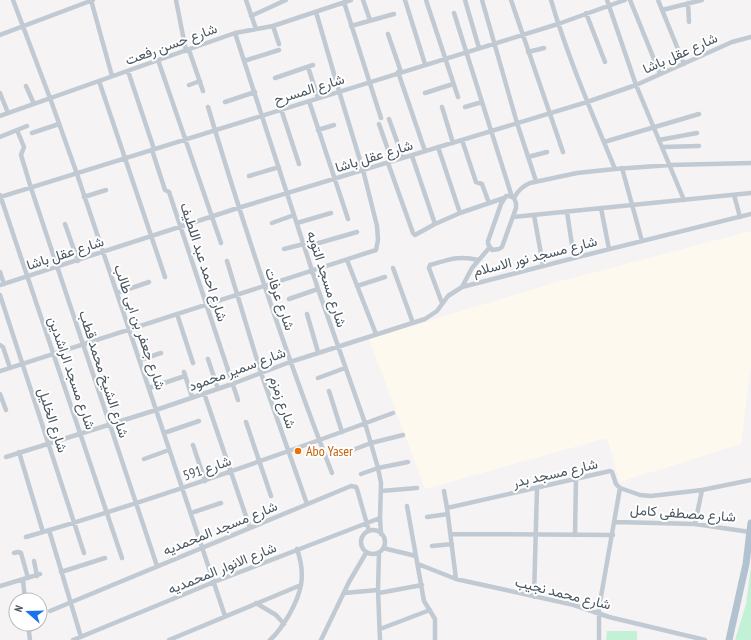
<svg xmlns="http://www.w3.org/2000/svg" width="751" height="640" font-family="'PT Sans Narrow',Vazirmatn,sans-serif">
	<rect width="100%" height="100%" fill="#f5f3f3"/>
	<path fill="#fdf9ef" d="M751,231v135l-10,78 -121,38 -13,-44 -182,51 -56,-150 188,-57z"/>
	<path fill="#c3f1d5" d="M751,566v74h-16l11,-36z
		M607,631h30v9h-31z"/>
	<g fill="none" stroke-linecap="round" stroke-linejoin="round">
		<path stroke="#c1cad2" stroke-width="4.5" d="M13,0l37,98 27,76 148,442
			M91,0l21,76
			M176,0l10,51
			M246,0l10,29
			M363,0l7,20
			M405,0l20,64
			M426,0l32,97
			M465,0l14,48
			M482,0l35,123 19,58
			M511,0l52,152
			M551,0c17,58 41,113 64,169
			M607,0l29,85 48,115
			M630,0l30,74
			M658,0l26,64
			M344,2l37,116
			M688,3l1,19
			M662,10l40,-10
			M454,13l58,184
			M586,13l19,49
			M251,16l35,-16
			M273,26l6,18
			M351,26l43,-12
			M235,33l83,256 47,134 13,45 3,15 -1,35 1,16
			M388,34l13,38
			M0,35l93,-35
			M189,50l14,41
			M528,52l16,-4
			M158,60l63,183
			M244,61l35,-11
			M308,67l10,31
			M128,71l26,78
			M398,72l27,79
			M275,78l38,-13
			M99,81l66,196
			M189,85l11,-4
			M26,86l8,18
			M0,93l8,20
			M425,93l28,-9
			M309,101l39,118
			M225,102l30,-10
			M208,107c37,123 77,246 124,366
			M442,107l11,36
			M465,107l17,-5
			M281,109l18,55
			M0,116l235,-83 38,-7 78,-26
			M389,119l14,39
			M379,124l13,37
			M17,130l7,17 -3,8 10,33 126,378
			M318,130l16,-5
			M32,133l27,-9
			M0,137l27,-11
			M462,140l14,42 6,2 7,19
			M659,140l38,-7
			M604,142l95,-28
			M438,147l22,66
			M662,147l37,-1
			M152,150l13,40 4,2 69,208
			M412,156l23,68
			M528,157l19,-5
			M388,163l25,70 2,2 20,-11 25,-11 44,-15
			M622,168l20,73
			M249,176l30,-9
			M0,195l122,363
			M734,195l6,22
			M506,196h3l5,2 2,5v5l-14,39 -3,2 -7,1 -4,-6v-3l13,-37z
			M0,197l558,-173 67,-24
			M84,197l22,-7
			M514,198c4,-8 9,-12 16,-15l47,-10 38,-4 55,-4 81,-2
			M601,208l8,41
			M567,212l7,46
			M534,215l9,50
			M513,217l238,-24
			M272,223l22,-8
			M297,223l34,-10
			M65,224l13,37
			M305,247l52,-15
			M284,249l20,-5
			M347,260l29,74
			M227,261l34,112 46,131
			M393,268l20,55
			M0,272l4,12
			M0,285l238,-77 349,-106 49,-17 96,-43 19,-5
			M357,286l28,-9
			M462,287l10,-19 18,-21
			M117,293l32,-11
			M0,295l84,258
			M289,299l29,-10
			M442,303l-13,-35 1,-3c18,-5 29,-10 48,-5
			M177,314l16,49
			M307,314l11,38
			M0,345l3,2 7,21
			M208,359l10,30
			M140,360l21,-7
			M0,371l376,-121 2,-10 -1,-14 -14,-56 -24,-79 -23,-79
			M184,372l8,25
			M318,378l27,-10
			M149,388l36,-12
			M329,391l13,41
			M204,393l46,135
			M0,394l6,16
			M246,422l25,74
			M164,433l35,-12
			M193,445l12,36
			M19,452l24,80
			M342,454l29,-11 32,-8
			M6,457l150,-47 76,-26 58,-22 135,-43 12,-8 11,-15 14,-9 112,-29 177,-44
			M144,459l25,-9
			M361,474l17,-6 30,-6
			M381,491l36,-3
			M444,491l3,17 9,71
			M407,506l17,95 11,18v21
			M447,508l163,-37 2,1 4,12 4,4 20,7 11,1 51,-6 49,-10
			M191,513l30,-10
			M427,517l21,-3
			M615,522l80,2 55,8
			M695,524l7,-34
			M49,530l32,107
			M361 542a12 12 0 1 1 24 0a12 12 0 1 1-24 0Z
			M451,534l162,1
			M575,535l1,-56
			M26,537c124,-36 246,-79 367,-124
			M432,546l20,-2
			M383,548l33,8
			M379,552l-1,38 2,50
			M14,553l4,-1 3,1 7,25
			M34,561l3,15
			M418,564l38,15 118,26 35,12 96,23
			M61,572l44,-14
			M23,580l2,20
			M0,586l40,-12
			M344,593l34,-3
			M379,593l43,-8
			M534,597l3,-109
			M256,603l20,12 8,9
			M50,611l301,-125 5,1 1,2 12,42
			M28,624l2,16
			M380,629l50,-19
			M73,640l141,-58 166,-64
			M169,640l132,-55
			M270,640c8,-7 13,-15 19,-25 13,-23 17,-40 8,-66
			M321,640l28,-58 17,-29
			M599,640v-32l21,-120"/>
		<path stroke="#b3c2d1" stroke-width="7" d="M729,640l17,-76 5,-41"/>
	</g>
	<circle fill="#e8710a" stroke="#fff" stroke-width="1.5" cx="298" cy="451" r="4"/>
	<g text-anchor="middle" dominant-baseline="central" stroke-width="4" stroke-linejoin="round" paint-order="stroke">
		<g font-size="14" fill="#4a5661" stroke="#fff">
			<text transform="translate(171 44) rotate(-20)">شارع حسن رفعت</text>
			<text transform="translate(680 53) rotate(-24)">شارع عقل باشا</text>
			<text transform="translate(309 89) rotate(-17)">شارع المسرح</text>
			<text transform="translate(374 156) rotate(-17)">شارع عقل باشا</text>
			<text transform="translate(65 253) rotate(-18)">شارع عقل باشا</text>
			<text transform="translate(535 256) rotate(-14)">شارع مسجد نور الاسلام</text>
			<text transform="translate(204 262) rotate(72)">شارع احمد عبد اللطيف</text>
			<text transform="translate(327 279) rotate(72)">شارع مسجد التوبه</text>
			<text transform="translate(280 299) rotate(71)">شارع عرفات</text>
			<text transform="translate(140 327) rotate(71)">شارع جعفر بن ابى طالب</text>
			<text transform="translate(237 369) rotate(-20)">شارع سمير محمود</text>
			<text transform="translate(72 373) rotate(71)">شارع مسجد الراشدين</text>
			<text transform="translate(104 374) rotate(72)">شارع الشيخ محمد قطب</text>
			<text transform="translate(283 402) rotate(71)">شارع زمزم</text>
			<text transform="translate(53 420) rotate(72)">شارع الخليل</text>
			<text transform="translate(207 468) rotate(-19)">شارع 591</text>
			<text transform="translate(555 473) rotate(-13)">شارع مسجد بدر</text>
			<text transform="translate(683 513) rotate(4)">شارع مصطفى كامل</text>
			<text transform="translate(220 528) rotate(-22)">شارع مسجد المحمديه</text>
			<text transform="translate(222 568) rotate(-22)">شارع الانوار المحمديه</text>
			<text transform="translate(563 593) rotate(14)">شارع محمد نجيب</text>
		</g>
		<g font-size="14" fill="#c56008" stroke="#fff" text-anchor="start">
			<text x="306" y="451">Abo Yaser</text>
		</g>
	</g>
	<g transform="translate(28 612) rotate(290)"><circle r="19" fill="#ffffff" stroke="#b7bbc0"/>
	<path d="M0-3L7 15L0 10L-7 15Z" fill="#1a73e8"/>
	<text y="-6" font-size="11" font-weight="bold" text-anchor="middle" fill="#4a5661">N</text>
	</g>
</svg>
